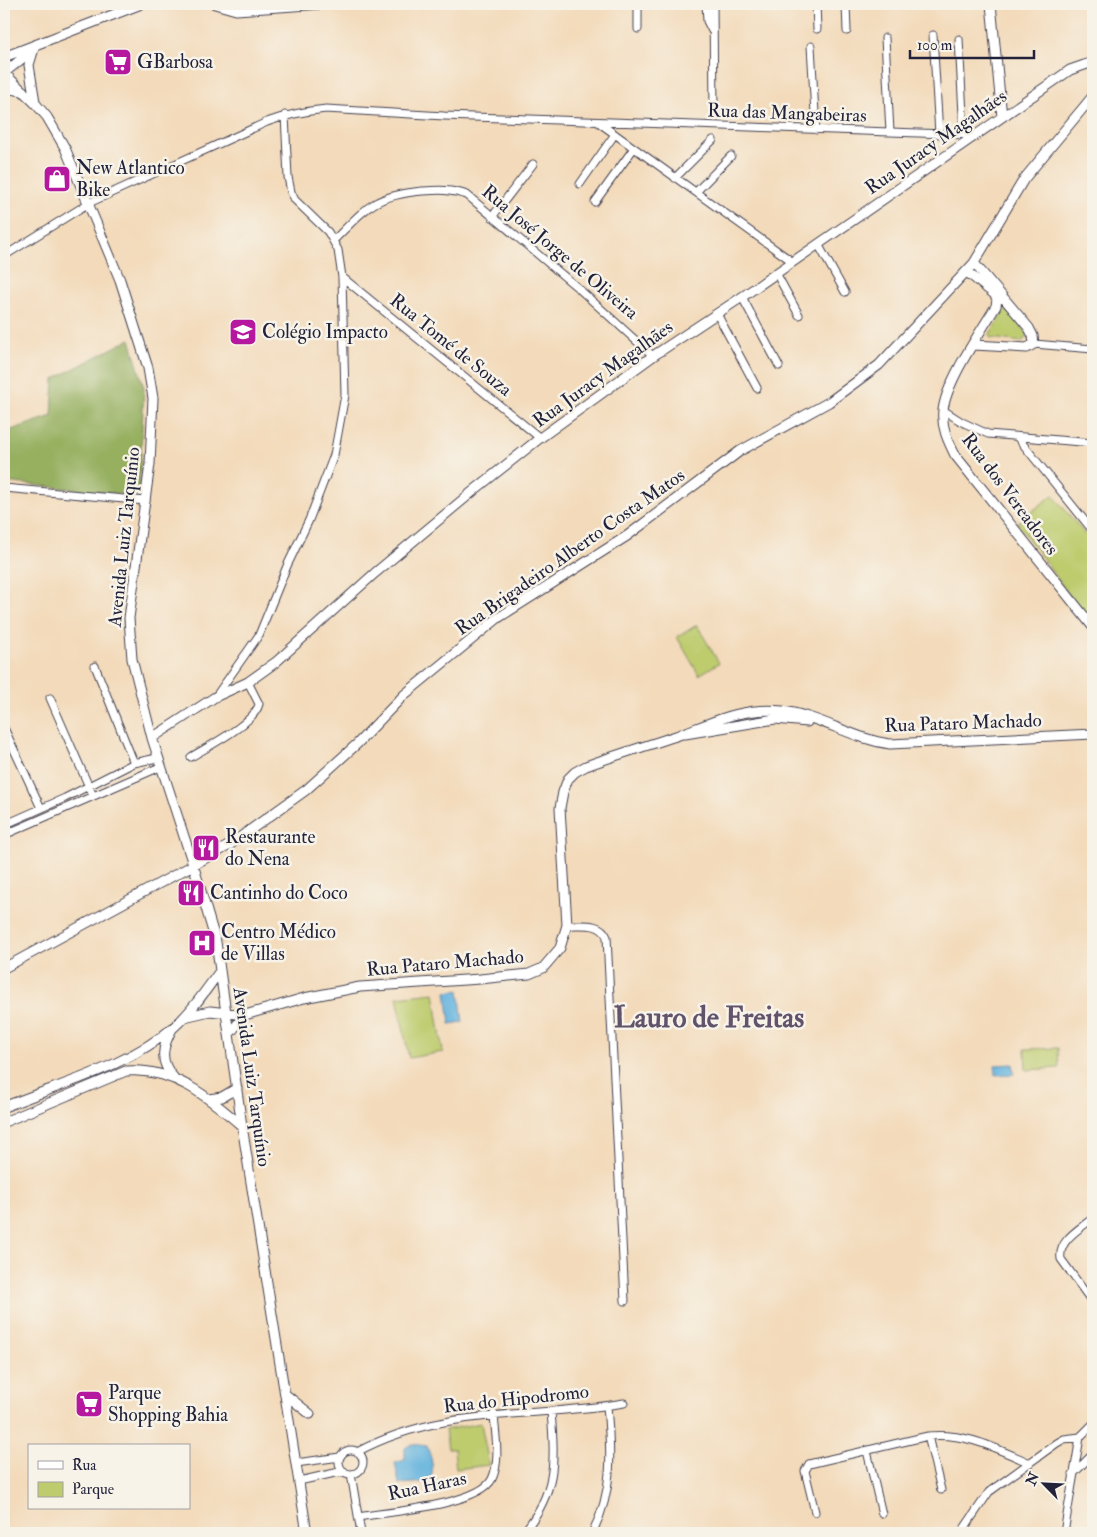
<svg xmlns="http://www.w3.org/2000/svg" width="1097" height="1537" font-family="'IM FELL Double Pica',serif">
	<rect width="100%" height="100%" fill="#f7f3e8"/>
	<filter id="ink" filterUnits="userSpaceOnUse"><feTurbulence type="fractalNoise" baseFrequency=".02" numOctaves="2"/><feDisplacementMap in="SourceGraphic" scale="10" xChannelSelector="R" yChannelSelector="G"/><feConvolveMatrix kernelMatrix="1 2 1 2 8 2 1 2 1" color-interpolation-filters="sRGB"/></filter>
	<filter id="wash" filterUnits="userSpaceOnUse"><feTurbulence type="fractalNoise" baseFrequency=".0096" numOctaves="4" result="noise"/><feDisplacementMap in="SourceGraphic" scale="20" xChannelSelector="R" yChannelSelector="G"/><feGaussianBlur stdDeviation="1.12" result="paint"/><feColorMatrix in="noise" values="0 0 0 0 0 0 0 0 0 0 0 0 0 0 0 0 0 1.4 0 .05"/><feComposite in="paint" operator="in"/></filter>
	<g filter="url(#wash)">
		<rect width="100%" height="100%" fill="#f3daba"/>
		<path fill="#becc6e" stroke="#707754" d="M1006,309l22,25 -6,8 -31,-4 -2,-3z
			M1053,495l40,49v78l-22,-25 -54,-74z
			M697,625l22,38 -20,12 -22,-38z
			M434,993l9,59 -34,6 -12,-61z
			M1058,1048l1,20 -33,2 -1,-21z
			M481,1423l8,42 -33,4 -2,-20h-6l-3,-19z"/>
		<path fill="#96b061" stroke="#5c694e" d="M130,339l14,49 -5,108 -135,-14 7,-52 41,-14 2,-37z"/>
		<path fill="#64b3de" stroke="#436a8c" d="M459,990l4,32 -13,2 -4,-32z
			M1013,1064l1,10 -18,1 -1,-10z
			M412,1444l15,2c4,12 10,26 0,36l-28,2 -4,-21 10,-3v-12z"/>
	</g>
	<g filter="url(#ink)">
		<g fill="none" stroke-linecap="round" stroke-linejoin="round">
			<defs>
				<path id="minor" d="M638,4v25
					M706,4l1,17 5,10
					M713,4l1,108
					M816,4l1,25
					M846,4l1,27
					M933,35l6,99
					M885,38l5,94
					M959,39l5,95
					M811,46l5,84
					M598,122l195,140
					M675,178l38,-38
					M580,184l35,-50
					M696,192l35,-36
					M595,202l39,-54
					M492,217l41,-53
					M334,240c33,-33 39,-44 88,-49 16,-1 29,-2 45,4l111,93 75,68
					M818,244l27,48
					M4,256l85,-53 178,-81c19,-7 38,-11 59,-13l118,7 531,19
					M776,273l23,42
					M342,277l198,161
					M742,297l37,69
					M717,314l40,74
					M1034,344l59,5
					M943,410l19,12 26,12 105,9
					M1018,438l75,93
					M4,488l142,13
					M95,666l39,97
					M216,696l43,-61 28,-69 22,-46 25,-65 11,-60 -3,-118 -4,-27 -10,-18 -33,-32 -4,-8 -3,-15 -3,-62
					M50,698l43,98
					M4,728l37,80
					M191,757c16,-10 64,-34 68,-53l-11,-22
					M4,825l61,-27 69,-35 23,-5
					M4,835l156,-68
					M567,925c13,1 34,-4 40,12l18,364
					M1093,1218c-13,11 -35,22 -32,41l32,44
					M928,1436l13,54
					M339 1462a12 12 0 1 1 24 0a12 12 0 1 1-24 0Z
					M867,1451l15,63
					M357,1452c87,-47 175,-33 267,-49
					M296,1463l44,-6
					M351,1474l10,59
					M1073,1474l20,-20
					M299,1481l45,-10
					M815,1512l-10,-41 4,-7 119,-28c38,-4 69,13 102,27
					M358,1517c29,-5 121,-12 134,-38 9,-19 3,-45 2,-65
					M523,1533c34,-41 32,-71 28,-122
					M592,1533c22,-41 19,-82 15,-127
					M961,1533l28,-41 68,-49 7,-4 16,-2
					M1064,1533l16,-96 13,-13"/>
				<path id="tertiary" d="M215,4l21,6 86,-6
					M991,4l11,113
					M35,45l-6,20 6,37
					M4,57l137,-53
					M4,73l31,30 12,14 18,31 55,132 28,88 5,30 -3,66 -21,154 3,41 20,79 41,126 23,78 26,184 65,407
					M4,73l20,-16 6,-8
					M4,88l19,3
					M967,272l27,22 3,5 -1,7c-16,27 -49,74 -53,104 -2,17 5,31 12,45l138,172
					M974,345l53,3 7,-4 -1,-8 -4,-8 -55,-65
					M685,734l90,-15 32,3
					M152,738l63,-41 33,-15 28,-20 99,-89 102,-85 63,-50 113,-82 89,-59 328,-227 23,-8
					M4,968l224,-122 78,-56 51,-46 47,-49 94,-77 129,-82 113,-85 89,-49 50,-37 95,-102 50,-84 69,-83
					M184,1017l26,-6 35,4 59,-17 56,-11 120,-8 49,-5 14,-6 17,-20 7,-23 -7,-117 3,-16 5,-13 7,-7 11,-6c30,-11 60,-20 90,-30 35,-13 67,-30 106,-25 38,5 71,28 108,33l203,-10
					M172,1029c-10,18 -13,33 2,49
					M230,1033l15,-18
					M209,1099l13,-2 15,-9
					M4,1107c56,-23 123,-40 170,-80 18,-16 32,-37 46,-56
					M4,1122l122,-51c47,-4 82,26 116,55
					M285,1394l25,20"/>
			</defs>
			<use href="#minor" stroke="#413e4e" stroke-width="9"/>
			<use href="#tertiary" stroke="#413e4e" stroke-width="11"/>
			<use href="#minor" stroke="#fff" stroke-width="7"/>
			<use href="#tertiary" stroke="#fff" stroke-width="9"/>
		</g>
	</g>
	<defs>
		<symbol id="supermarket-square" viewBox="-11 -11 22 22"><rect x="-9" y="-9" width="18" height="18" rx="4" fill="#b5179e" stroke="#f7f3e8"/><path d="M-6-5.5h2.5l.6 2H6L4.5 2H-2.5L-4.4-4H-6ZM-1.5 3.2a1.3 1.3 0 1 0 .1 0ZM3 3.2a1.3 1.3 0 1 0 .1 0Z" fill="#fff"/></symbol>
		<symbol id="shop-square" viewBox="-11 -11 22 22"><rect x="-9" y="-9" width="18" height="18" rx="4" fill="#b5179e" stroke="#f7f3e8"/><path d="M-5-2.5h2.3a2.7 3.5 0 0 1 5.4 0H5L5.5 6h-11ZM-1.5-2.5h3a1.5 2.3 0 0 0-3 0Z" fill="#fff"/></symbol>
		<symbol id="school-square" viewBox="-11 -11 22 22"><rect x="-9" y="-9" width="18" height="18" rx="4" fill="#b5179e" stroke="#f7f3e8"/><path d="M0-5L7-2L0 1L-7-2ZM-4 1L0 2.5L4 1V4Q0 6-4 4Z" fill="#fff"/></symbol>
		<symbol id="restaurant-square" viewBox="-11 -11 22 22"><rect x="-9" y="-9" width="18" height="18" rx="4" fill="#b5179e" stroke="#f7f3e8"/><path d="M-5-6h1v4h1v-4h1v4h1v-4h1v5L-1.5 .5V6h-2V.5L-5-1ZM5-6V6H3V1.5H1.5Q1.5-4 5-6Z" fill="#fff"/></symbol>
		<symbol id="hospital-square" viewBox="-11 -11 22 22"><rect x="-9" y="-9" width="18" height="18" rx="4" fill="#b5179e" stroke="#f7f3e8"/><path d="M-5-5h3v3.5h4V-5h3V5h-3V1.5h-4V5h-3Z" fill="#fff"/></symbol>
	</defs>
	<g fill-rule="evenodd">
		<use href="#supermarket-square" x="102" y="46" width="32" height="32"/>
		<use href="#shop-square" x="41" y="163" width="32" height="32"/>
		<use href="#school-square" x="227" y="316" width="32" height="32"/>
		<use href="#restaurant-square" x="190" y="832" width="32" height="32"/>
		<use href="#restaurant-square" x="175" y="877" width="32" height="32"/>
		<use href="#hospital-square" x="186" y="927" width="32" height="32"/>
		<use href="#supermarket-square" x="73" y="1388" width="32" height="32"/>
	</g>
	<g text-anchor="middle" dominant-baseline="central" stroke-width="5" stroke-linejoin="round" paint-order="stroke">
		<g font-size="19" fill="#22223b" stroke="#f7f3e8" text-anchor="start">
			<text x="137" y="62">GBarbosa</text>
			<text x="76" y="168">New Atlantico<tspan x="76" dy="22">Bike</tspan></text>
			<text x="262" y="332">Colégio Impacto</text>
			<text x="225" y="837">Restaurante<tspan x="225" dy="22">do Nena</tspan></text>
			<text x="210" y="893">Cantinho do Coco</text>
			<text x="221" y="932">Centro Médico<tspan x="221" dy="22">de Villas</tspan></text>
			<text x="108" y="1393">Parque<tspan x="108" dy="22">Shopping Bahia</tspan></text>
		</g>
		<g font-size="19" fill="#22223b" stroke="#f7f3e8">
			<text transform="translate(787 113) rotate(2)">Rua das Mangabeiras</text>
			<text transform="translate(936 142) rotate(-35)">Rua Juracy Magalhães</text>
			<text transform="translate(560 252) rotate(40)">Rua José Jorge de Oliveira</text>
			<text transform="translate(451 345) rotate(39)">Rua Tomé de Souza</text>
			<text transform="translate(603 374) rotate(-36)">Rua Juracy Magalhães</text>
			<text transform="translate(1010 494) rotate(53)">Rua dos Vereadores</text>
			<text transform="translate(124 537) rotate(-84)">Avenida Luiz Tarquínio</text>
			<text transform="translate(570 552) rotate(-35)">Rua Brigadeiro Alberto Costa Matos</text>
			<text transform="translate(963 723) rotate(-2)">Rua Pataro Machado</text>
			<text transform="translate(445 963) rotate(-5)">Rua Pataro Machado</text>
			<text transform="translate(252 1077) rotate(82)">Avenida Luiz Tarquínio</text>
			<text transform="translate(516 1399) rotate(-6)">Rua do Hipodromo</text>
			<text transform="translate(427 1486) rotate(-12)">Rua Haras</text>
		</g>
		<g font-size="29" font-weight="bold" fill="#62536c" stroke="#f7f3e8">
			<text x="709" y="1018">Lauro de Freitas</text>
		</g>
	</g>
	<rect width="1097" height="1537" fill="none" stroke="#f7f3e8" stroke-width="20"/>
	<rect x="28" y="1444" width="162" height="65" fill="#f7f3e8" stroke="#a29fa3"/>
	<rect x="38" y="1461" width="25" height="8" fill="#ffffff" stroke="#a29fa3"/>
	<text x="72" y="1470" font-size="15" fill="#22223b">Rua</text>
	<rect x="38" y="1482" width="25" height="15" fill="#becc6e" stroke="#a29fa3"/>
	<text x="72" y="1494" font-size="15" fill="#22223b">Parque</text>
	<g transform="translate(1044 1484) rotate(294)" stroke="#f7f3e8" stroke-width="4" paint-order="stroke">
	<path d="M0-4L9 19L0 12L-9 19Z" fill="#22223b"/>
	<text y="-8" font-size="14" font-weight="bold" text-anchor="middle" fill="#22223b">N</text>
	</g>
	<path d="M910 50v8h124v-8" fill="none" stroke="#22223b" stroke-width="2.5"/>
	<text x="917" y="50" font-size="15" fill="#22223b" stroke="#f7f3e8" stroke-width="4" paint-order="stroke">100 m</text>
</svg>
